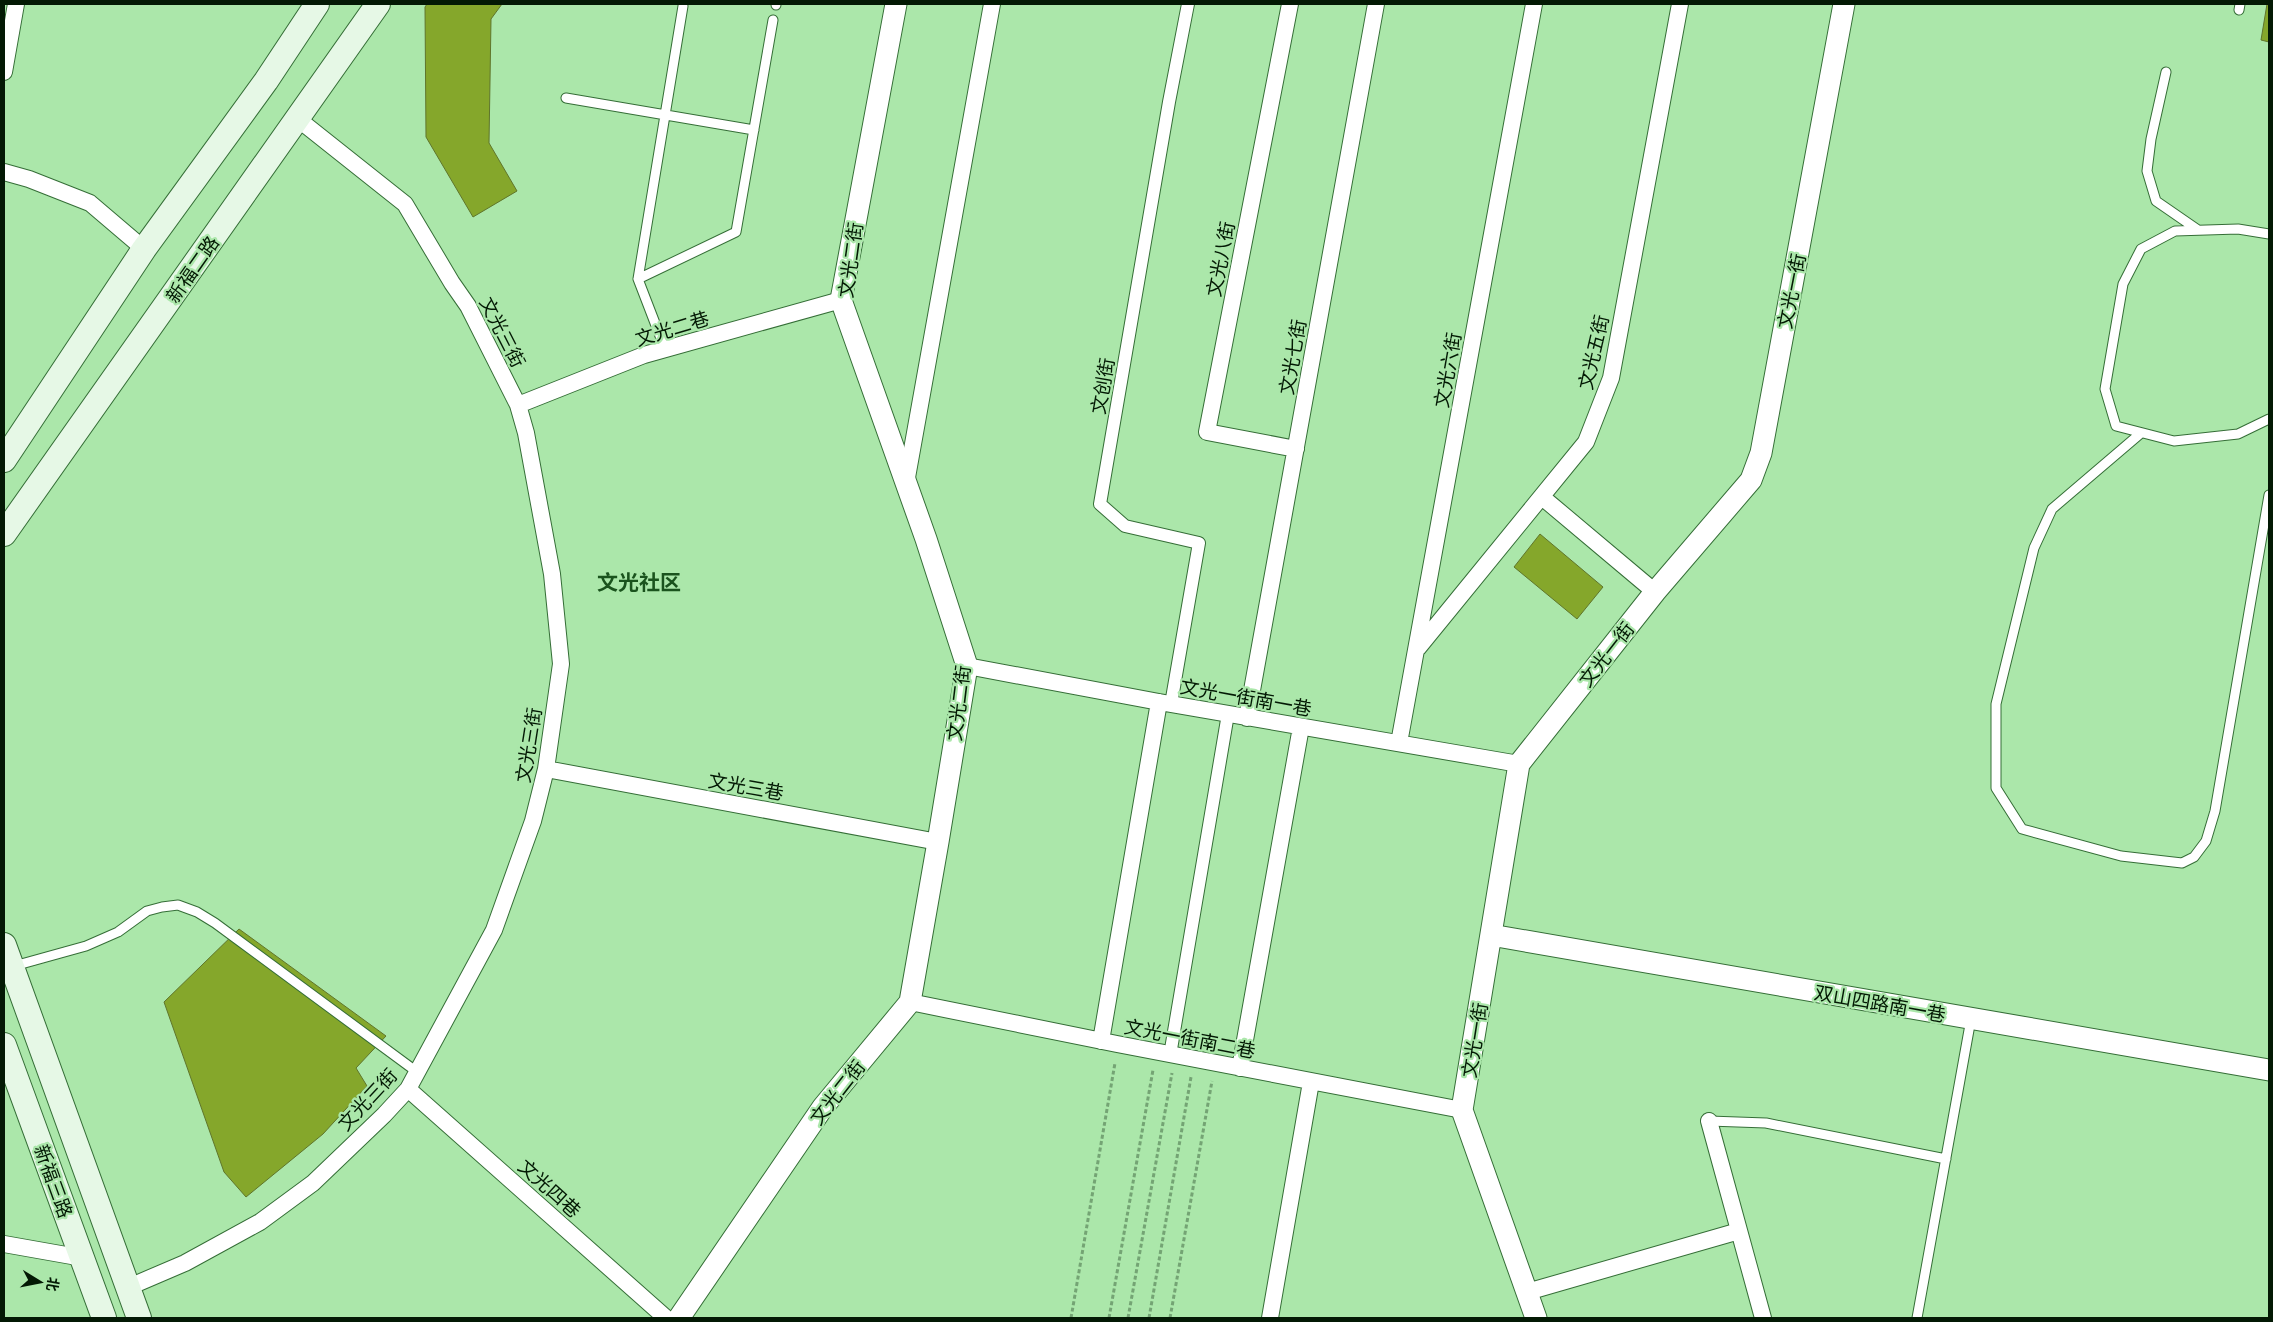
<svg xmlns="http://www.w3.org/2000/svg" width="2273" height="1322" font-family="'Titillium Web','Noto Sans SC',sans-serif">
	<rect width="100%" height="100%" fill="#abe7aa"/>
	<path fill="#85a72b" stroke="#5f752b" d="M427,4h75l-11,15 -2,124 28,48 -44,26 -47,-80 -1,-130z
		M2267,4h2v38l-8,-2z
		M1540,534l63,53 -26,32 -63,-52z
		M239,929l147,107 -30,32 11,18 -44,48 -77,63 -22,-25 -60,-170z"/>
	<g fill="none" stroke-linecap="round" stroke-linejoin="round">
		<defs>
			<path id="service" d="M776,5v-1
				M2239,10l1,-6
				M2166,72l-15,67 -4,32 9,30 42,29
				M566,98l188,32
				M2269,234l-31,-5 -63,2 -34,18 -18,35 -18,105 11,37 58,15 64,-7 31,-15
				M638,279l45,-273
				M665,349l-27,-70 98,-47 37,-212
				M2141,433l-89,76 -18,39 -38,156v84l26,41 99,27 61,7 12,-6 12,-16 9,-30 54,-316
				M14,966l72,-20 32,-14 29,-21 15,-4 16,-2 19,7 18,11 202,149
				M1709,1121l57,2 180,36
				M1917,1318l54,-299"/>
			<path id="pedestrian" d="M1171,704l28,-161 -74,-17 -25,-22 69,-402 19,-98
				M1170,1055l58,-341"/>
			<path id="minor" d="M1290,4l-83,428 89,17
				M4,72l12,-68
				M4,172l25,7 61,24 54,46
				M518,405l126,-50 197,-55
				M906,483l86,-479
				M1542,497l113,95
				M1418,648l168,-206 25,-64 69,-374
				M967,666l192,36 360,62
				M1247,718l129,-714
				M1399,743l135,-739
				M546,769l392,73
				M910,1002l207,42 345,66
				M1101,1041l58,-339
				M1240,1068l61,-341
				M408,1089l258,229
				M1709,1121l54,197
				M4,1244l79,14
				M129,1287l56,-24 75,-41 53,-39 71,-68 24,-26 86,-159 39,-109 13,-52 15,-105 -9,-90 -26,-141 -8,-28 -50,-99 -16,-23 -47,-79 -107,-85
				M1527,1292l212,-61
				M1270,1318l41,-236"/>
			<path id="tertiary" d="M1491,935l778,135
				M679,1318l144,-211 87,-105 28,-160 29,-176 -41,-127 -85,-239 55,-296
				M1536,1318l-74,-208 57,-346 136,-172 96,-112 10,-27 83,-449"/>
			<path id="secondary" d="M4,460l140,-211 122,-168 51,-77
				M4,534l374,-530
				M4,945l135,373
				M4,1045l100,273"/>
		</defs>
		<use href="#service" stroke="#356e37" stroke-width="11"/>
		<use href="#pedestrian" stroke="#356e37" stroke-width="14"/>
		<use href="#minor" stroke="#356e37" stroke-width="18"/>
		<use href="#tertiary" stroke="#356e37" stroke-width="23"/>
		<use href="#secondary" stroke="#356e37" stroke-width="26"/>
		<path stroke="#74a474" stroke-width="3" stroke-dasharray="4 2.5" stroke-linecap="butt" d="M1071,1318l44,-255
			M1109,1318l44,-248
			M1128,1318l44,-245
			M1149,1318l42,-241
			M1170,1318l42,-237"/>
		<use href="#service" stroke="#fff" stroke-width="9"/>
		<use href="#pedestrian" stroke="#fff" stroke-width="12"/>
		<use href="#minor" stroke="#fff" stroke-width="16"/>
		<use href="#tertiary" stroke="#fff" stroke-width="21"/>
		<use href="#secondary" stroke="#e6f8e6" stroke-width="24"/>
	</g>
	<g text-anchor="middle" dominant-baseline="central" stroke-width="4.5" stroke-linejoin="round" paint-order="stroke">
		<g font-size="19" fill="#031904" stroke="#abe7aa">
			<text transform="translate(1220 259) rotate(-79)">文光八街</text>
			<text transform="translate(850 260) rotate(-82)">文光二街</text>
			<text transform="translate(192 269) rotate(-55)">新福二路</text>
			<text transform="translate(1791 291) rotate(-79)">文光一街</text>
			<text transform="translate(672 328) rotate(-17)">文光二巷</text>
			<text transform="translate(503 332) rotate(63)">文光三街</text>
			<text transform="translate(1593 352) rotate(-77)">文光五街</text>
			<text transform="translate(1292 357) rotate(-80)">文光七街</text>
			<text transform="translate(1447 370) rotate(-80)">文光六街</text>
			<text transform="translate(1102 386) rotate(-80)">文创街</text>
			<text transform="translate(1606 654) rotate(-52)">文光一街</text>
			<text transform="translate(1246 697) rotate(10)">文光一街南一巷</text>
			<text transform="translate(958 703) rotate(-83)">文光二街</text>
			<text transform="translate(528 745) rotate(-81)">文光三街</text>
			<text transform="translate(746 786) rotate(10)">文光三巷</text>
			<text transform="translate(1880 1003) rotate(10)">双山四路南一巷</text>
			<text transform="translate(1190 1038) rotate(11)">文光一街南二巷</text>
			<text transform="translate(1474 1040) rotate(-81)">文光一街</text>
			<text transform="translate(837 1092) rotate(-52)">文光二街</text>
			<text transform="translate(367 1099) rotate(-47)">文光三街</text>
			<text transform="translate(54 1181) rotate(70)">新福三路</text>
			<text transform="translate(550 1188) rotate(42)">文光四巷</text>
		</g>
		<g font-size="21" font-weight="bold" fill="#1a531d" stroke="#abe7aa">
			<text x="639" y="582">文光社区</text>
		</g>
	</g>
	<rect width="2273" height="1322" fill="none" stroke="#031904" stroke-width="10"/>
	<g transform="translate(40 1282) rotate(100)" stroke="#abe7aa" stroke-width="4" paint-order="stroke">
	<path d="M0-4L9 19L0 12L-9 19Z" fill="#031904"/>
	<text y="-8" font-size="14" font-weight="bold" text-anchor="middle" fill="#031904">北</text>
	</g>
</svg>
